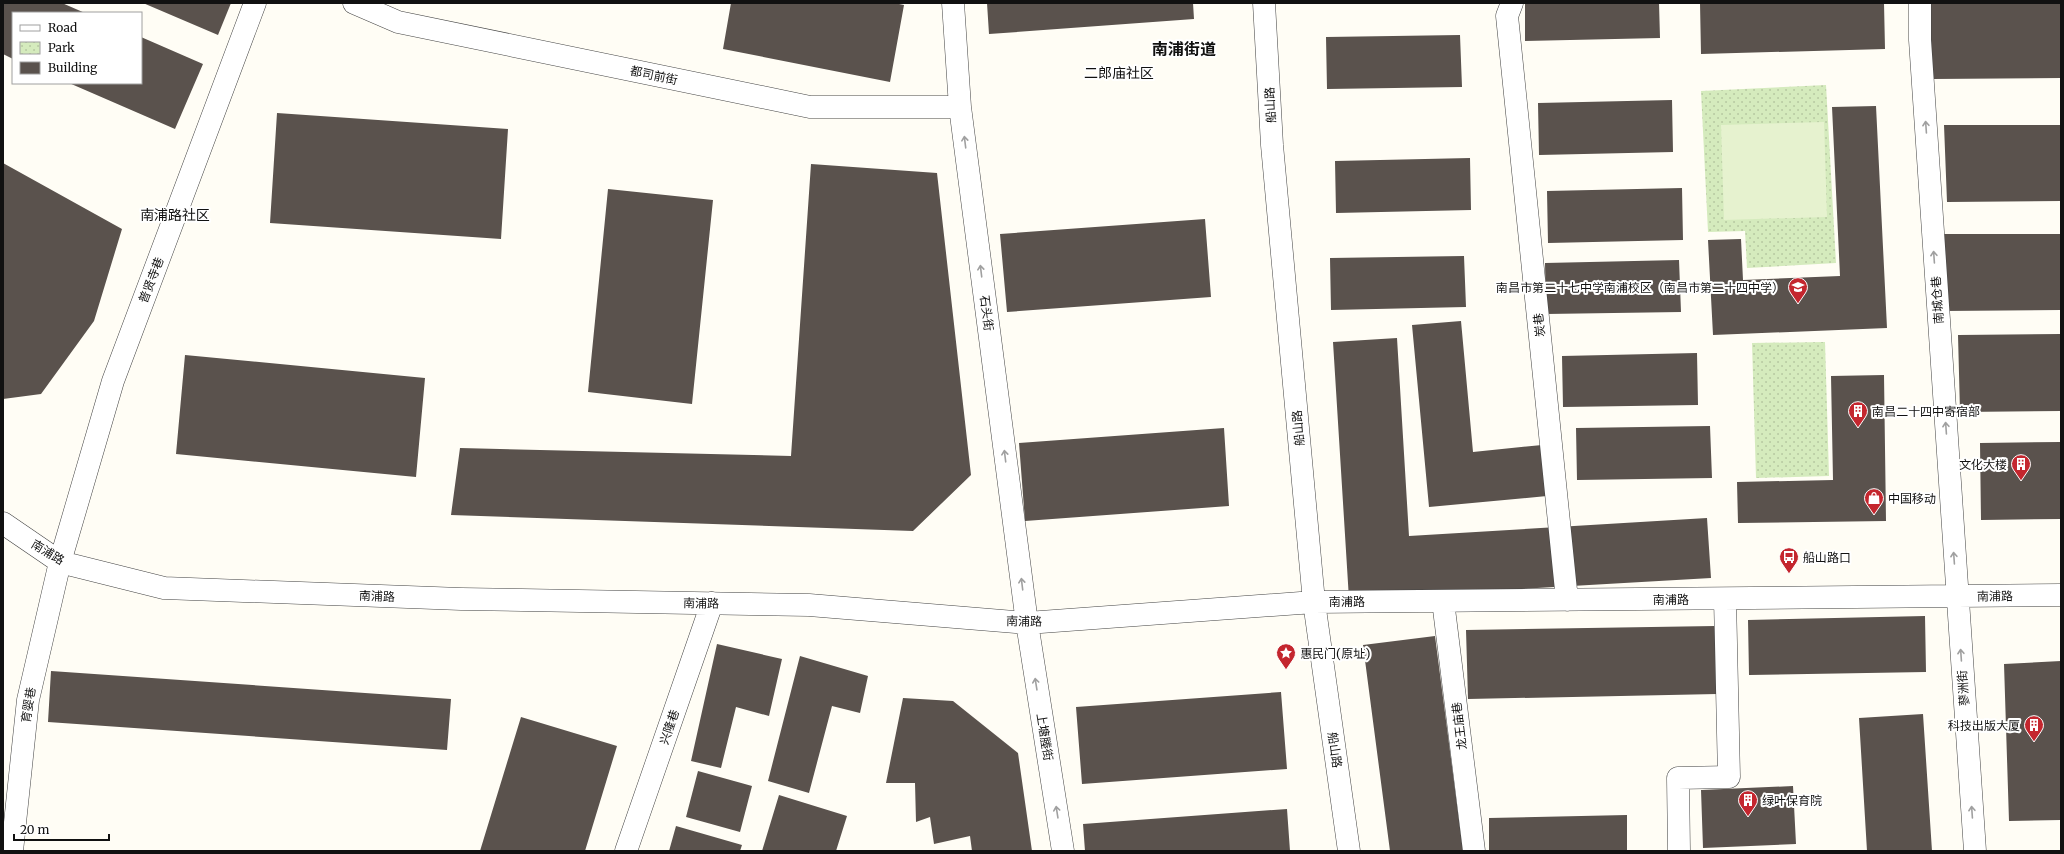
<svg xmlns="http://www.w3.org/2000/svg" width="2064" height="854" font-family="Merriweather,'Noto Sans SC',serif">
	<defs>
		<pattern id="park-dots" width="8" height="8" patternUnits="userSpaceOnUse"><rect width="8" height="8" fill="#d5ebbd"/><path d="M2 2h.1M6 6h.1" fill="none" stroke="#b6c8a1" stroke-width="1.8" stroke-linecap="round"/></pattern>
	</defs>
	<rect width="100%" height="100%" fill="#fffdf5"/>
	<path fill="url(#park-dots)" d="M1826,85l10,178 -89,5 -2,-37 -37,1 -7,-141z
		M1825,342l4,134 -73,2 -4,-135z"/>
	<path fill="#e6f2cf" d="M1824,122l3,95 -103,3 -3,-95z"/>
	<path fill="#5a524d" d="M3,3h59l23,10h-72v46l-10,-5z
		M143,3h88l-13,32z
		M731,3h163l10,2 -14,77 -167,-33z
		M987,3h206l1,16 -205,15z
		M1525,3h134l1,35 -135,3z
		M1700,3h184l1,46 -184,5z
		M1930,3h131v75l-129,1z
		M1460,35l2,52 -135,2 -1,-52z
		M141,37l62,27 -28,65 -106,-46h72z
		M1672,100l1,52 -134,3 -1,-52z
		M1876,106l11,222 -174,7 -5,-95 33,-1 2,41 97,-4 -8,-169z
		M277,113l231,16 -7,110 -231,-16z
		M1944,125h117v76l-114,1z
		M1470,158l1,52 -135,3 -1,-52z
		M3,163l119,66 -28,92 -53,73 -38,5z
		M811,164l126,9 34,302 -58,56 -462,-16 9,-67 331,8z
		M1682,188l1,52 -135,3 -1,-52z
		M608,189l105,11 -21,204 -104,-12z
		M1205,219l6,78 -204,15 -7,-78z
		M1941,234h120v76l-118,1z
		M1464,256l2,51 -135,3 -1,-52z
		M1679,260l2,52 -135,2 -1,-51z
		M1461,321l12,131 69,-7 5,51 -118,11 -17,-182z
		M2061,334v77l-101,1 -2,-77z
		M1397,338l12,198 298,-18 4,60 -362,21 -16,-257z
		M1697,353l1,52 -135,2 -1,-51z
		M185,355l240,23 -9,99 -240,-23z
		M1884,375l2,146 -148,2 -1,-41 96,-2 -2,-104z
		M1710,426l2,52 -135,2 -1,-52z
		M1224,428l5,78 -204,15 -6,-78z
		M2061,442v77l-80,1 -1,-77z
		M1925,616l1,56 -177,3 -1,-55z
		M1715,626l2,68 -249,5 -2,-69z
		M1435,636l28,215h-73l-27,-206z
		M717,644l65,15 -13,57 -33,-9 -15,61 -30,-7z
		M800,656l68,20 -8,37 -28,-7 -23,87 -41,-12z
		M2061,661v159l-52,1 -5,-157z
		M51,671l400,28 -4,51 -399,-28z
		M1281,692l6,77 -205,15 -6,-77z
		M903,698l50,3 65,52 14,98h-60l-2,-15 -36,8 -4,-27 -14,5 -1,-39h-29z
		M1923,714l9,137h-65l-8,-133z
		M521,717l96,29 -32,105h-105z
		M698,771l54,15 -12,46 -54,-15z
		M1793,786l3,58 -93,4 -2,-58z
		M779,795l68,21 -11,35h-74z
		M1287,809l3,42h-205l-2,-27z
		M1627,815v36h-138v-33z
		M676,826l66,19 -2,6h-71z"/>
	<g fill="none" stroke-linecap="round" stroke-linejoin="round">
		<defs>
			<path id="minor" d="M354,3l44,19 412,85h150
				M953,3l7,104 67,516 36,228
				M1264,3l8,142 42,457 35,249
				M1512,3l-5,13 60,584
				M1920,3v37l55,811
				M3,523l57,39 104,26 297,11 348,6 218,18 287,-21 747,-7
				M1443,601l31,250
				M12,851l16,-151 32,-138 53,-181 142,-378
				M626,851l86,-248
				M1679,851l-1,-73 51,-1 -4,-178"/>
		</defs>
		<use href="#minor" stroke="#444" stroke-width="23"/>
		<use href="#minor" stroke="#fff" stroke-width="22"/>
	</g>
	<defs><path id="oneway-shaft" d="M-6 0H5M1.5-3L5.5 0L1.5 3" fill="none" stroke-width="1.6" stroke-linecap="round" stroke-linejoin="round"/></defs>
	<g stroke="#a0a0a0">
		<use href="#oneway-shaft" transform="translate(1926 127) rotate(-94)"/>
		<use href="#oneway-shaft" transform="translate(965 142) rotate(-97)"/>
		<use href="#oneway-shaft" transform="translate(1934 257) rotate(-94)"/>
		<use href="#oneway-shaft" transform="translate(981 271) rotate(-97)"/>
		<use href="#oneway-shaft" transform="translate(1946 428) rotate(-94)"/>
		<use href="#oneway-shaft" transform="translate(1005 456) rotate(-97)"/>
		<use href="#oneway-shaft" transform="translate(1954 558) rotate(-94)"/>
		<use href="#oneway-shaft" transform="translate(1022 584) rotate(-97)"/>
		<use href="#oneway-shaft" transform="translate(1961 655) rotate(-94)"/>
		<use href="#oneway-shaft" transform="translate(1036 684) rotate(-99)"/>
		<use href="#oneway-shaft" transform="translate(1057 812) rotate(-99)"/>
		<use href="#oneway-shaft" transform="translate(1972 812) rotate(-94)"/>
	</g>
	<defs>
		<symbol id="school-pin" viewBox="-11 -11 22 30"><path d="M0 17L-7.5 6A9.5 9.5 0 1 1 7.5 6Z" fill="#c4262e" stroke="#fff"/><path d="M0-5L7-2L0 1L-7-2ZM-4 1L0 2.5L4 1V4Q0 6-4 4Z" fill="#fff"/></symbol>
		<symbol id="building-pin" viewBox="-11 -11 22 30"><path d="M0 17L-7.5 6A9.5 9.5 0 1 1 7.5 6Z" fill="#c4262e" stroke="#fff"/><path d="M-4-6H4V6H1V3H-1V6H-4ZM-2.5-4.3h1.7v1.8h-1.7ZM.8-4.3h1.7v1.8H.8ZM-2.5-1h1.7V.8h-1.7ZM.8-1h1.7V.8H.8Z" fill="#fff"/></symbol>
		<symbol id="shop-pin" viewBox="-11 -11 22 30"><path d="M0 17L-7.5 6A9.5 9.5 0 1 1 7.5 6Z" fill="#c4262e" stroke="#fff"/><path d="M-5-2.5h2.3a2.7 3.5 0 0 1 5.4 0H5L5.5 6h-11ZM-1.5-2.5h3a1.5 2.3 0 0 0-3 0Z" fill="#fff"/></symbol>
		<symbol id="bus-pin" viewBox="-11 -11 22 30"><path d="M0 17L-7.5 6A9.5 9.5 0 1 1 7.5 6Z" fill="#c4262e" stroke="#fff"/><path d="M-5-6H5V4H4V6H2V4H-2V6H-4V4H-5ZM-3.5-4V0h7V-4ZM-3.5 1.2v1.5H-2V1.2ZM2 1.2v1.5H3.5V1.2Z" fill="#fff"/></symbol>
		<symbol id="sight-pin" viewBox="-11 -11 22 30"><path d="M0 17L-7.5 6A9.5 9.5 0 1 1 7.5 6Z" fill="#c4262e" stroke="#fff"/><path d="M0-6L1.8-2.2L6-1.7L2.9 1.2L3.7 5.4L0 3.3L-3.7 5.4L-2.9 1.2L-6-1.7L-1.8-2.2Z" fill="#fff"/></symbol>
	</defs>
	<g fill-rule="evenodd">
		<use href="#school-pin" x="1787" y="276" width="22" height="30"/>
		<use href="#building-pin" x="1847" y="400" width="22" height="30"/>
		<use href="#building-pin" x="2010" y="453" width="22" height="30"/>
		<use href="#shop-pin" x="1863" y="487" width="22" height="30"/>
		<use href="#bus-pin" x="1778" y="546" width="22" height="30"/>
		<use href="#sight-pin" x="1275" y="642" width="22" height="30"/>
		<use href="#building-pin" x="2023" y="714" width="22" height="30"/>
		<use href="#building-pin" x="1737" y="789" width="22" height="30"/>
	</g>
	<g text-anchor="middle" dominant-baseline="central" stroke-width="4" stroke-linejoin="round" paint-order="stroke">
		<g font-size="12" fill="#111" stroke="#fff">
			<text transform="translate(654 75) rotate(12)">都司前街</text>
			<text transform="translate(1270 105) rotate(-93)">船山路</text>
			<text transform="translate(151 280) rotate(-69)">普贤寺巷</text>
			<text transform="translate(1937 300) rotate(-94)">南城仓巷</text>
			<text transform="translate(987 313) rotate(83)">石头街</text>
			<text transform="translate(1539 325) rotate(-96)">炭巷</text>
			<text transform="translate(1298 428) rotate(-95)">船山路</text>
			<text transform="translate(48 552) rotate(31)">南浦路</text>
			<text transform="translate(377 596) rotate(2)">南浦路</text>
			<text transform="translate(1995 596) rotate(-1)">南浦路</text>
			<text x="1671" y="599">南浦路</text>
			<text x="1347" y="601">南浦路</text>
			<text transform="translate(701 603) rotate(1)">南浦路</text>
			<text transform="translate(1024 621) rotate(1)">南浦路</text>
			<text transform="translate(1963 688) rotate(-94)">蓼洲街</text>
			<text transform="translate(28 705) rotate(-81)">育婴巷</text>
			<text transform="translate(1459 726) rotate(-97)">龙王庙巷</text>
			<text transform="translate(669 727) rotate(-71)">兴隆巷</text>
			<text transform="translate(1045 737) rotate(81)">上塘塍街</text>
			<text transform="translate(1335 750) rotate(82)">船山路</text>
		</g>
		<g font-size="12" fill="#111" stroke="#fff" text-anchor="start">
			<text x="1784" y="287" text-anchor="end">南昌市第二十七中学南浦校区（南昌市第二十四中学）</text>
			<text x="1872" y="411">南昌二十四中寄宿部</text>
			<text x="2007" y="464" text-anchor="end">文化大楼</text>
			<text x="1888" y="498">中国移动</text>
			<text x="1803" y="557">船山路口</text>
			<text x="1300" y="653">惠民门(原址)</text>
			<text x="2020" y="725" text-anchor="end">科技出版大厦</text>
			<text x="1762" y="800">绿叶保育院</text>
		</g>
		<g font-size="14" fill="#111" stroke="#fff">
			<text x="1119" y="73">二郎庙社区</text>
			<text x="175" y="215">南浦路社区</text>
		</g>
		<g font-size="16" font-weight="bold" fill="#111" stroke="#fff">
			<text x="1184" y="49">南浦街道</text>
		</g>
	</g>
	<rect width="2064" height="854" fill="none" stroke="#111111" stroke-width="8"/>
	<rect x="12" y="12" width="130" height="72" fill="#ffffff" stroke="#a0a0a0"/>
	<rect x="20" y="25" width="20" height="6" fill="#ffffff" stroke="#a0a0a0"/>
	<text x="48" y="32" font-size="12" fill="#111111">Road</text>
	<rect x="20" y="42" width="20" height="12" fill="url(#park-dots)" stroke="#a0a0a0"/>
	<text x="48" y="52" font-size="12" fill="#111111">Park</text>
	<rect x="20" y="62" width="20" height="12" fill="#5a524d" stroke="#a0a0a0"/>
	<text x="48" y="72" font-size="12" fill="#111111">Building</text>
	<path d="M14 834v6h95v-6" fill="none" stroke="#111111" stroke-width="2"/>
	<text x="20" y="834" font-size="12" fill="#111111" stroke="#ffffff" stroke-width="3" paint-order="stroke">20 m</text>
</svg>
